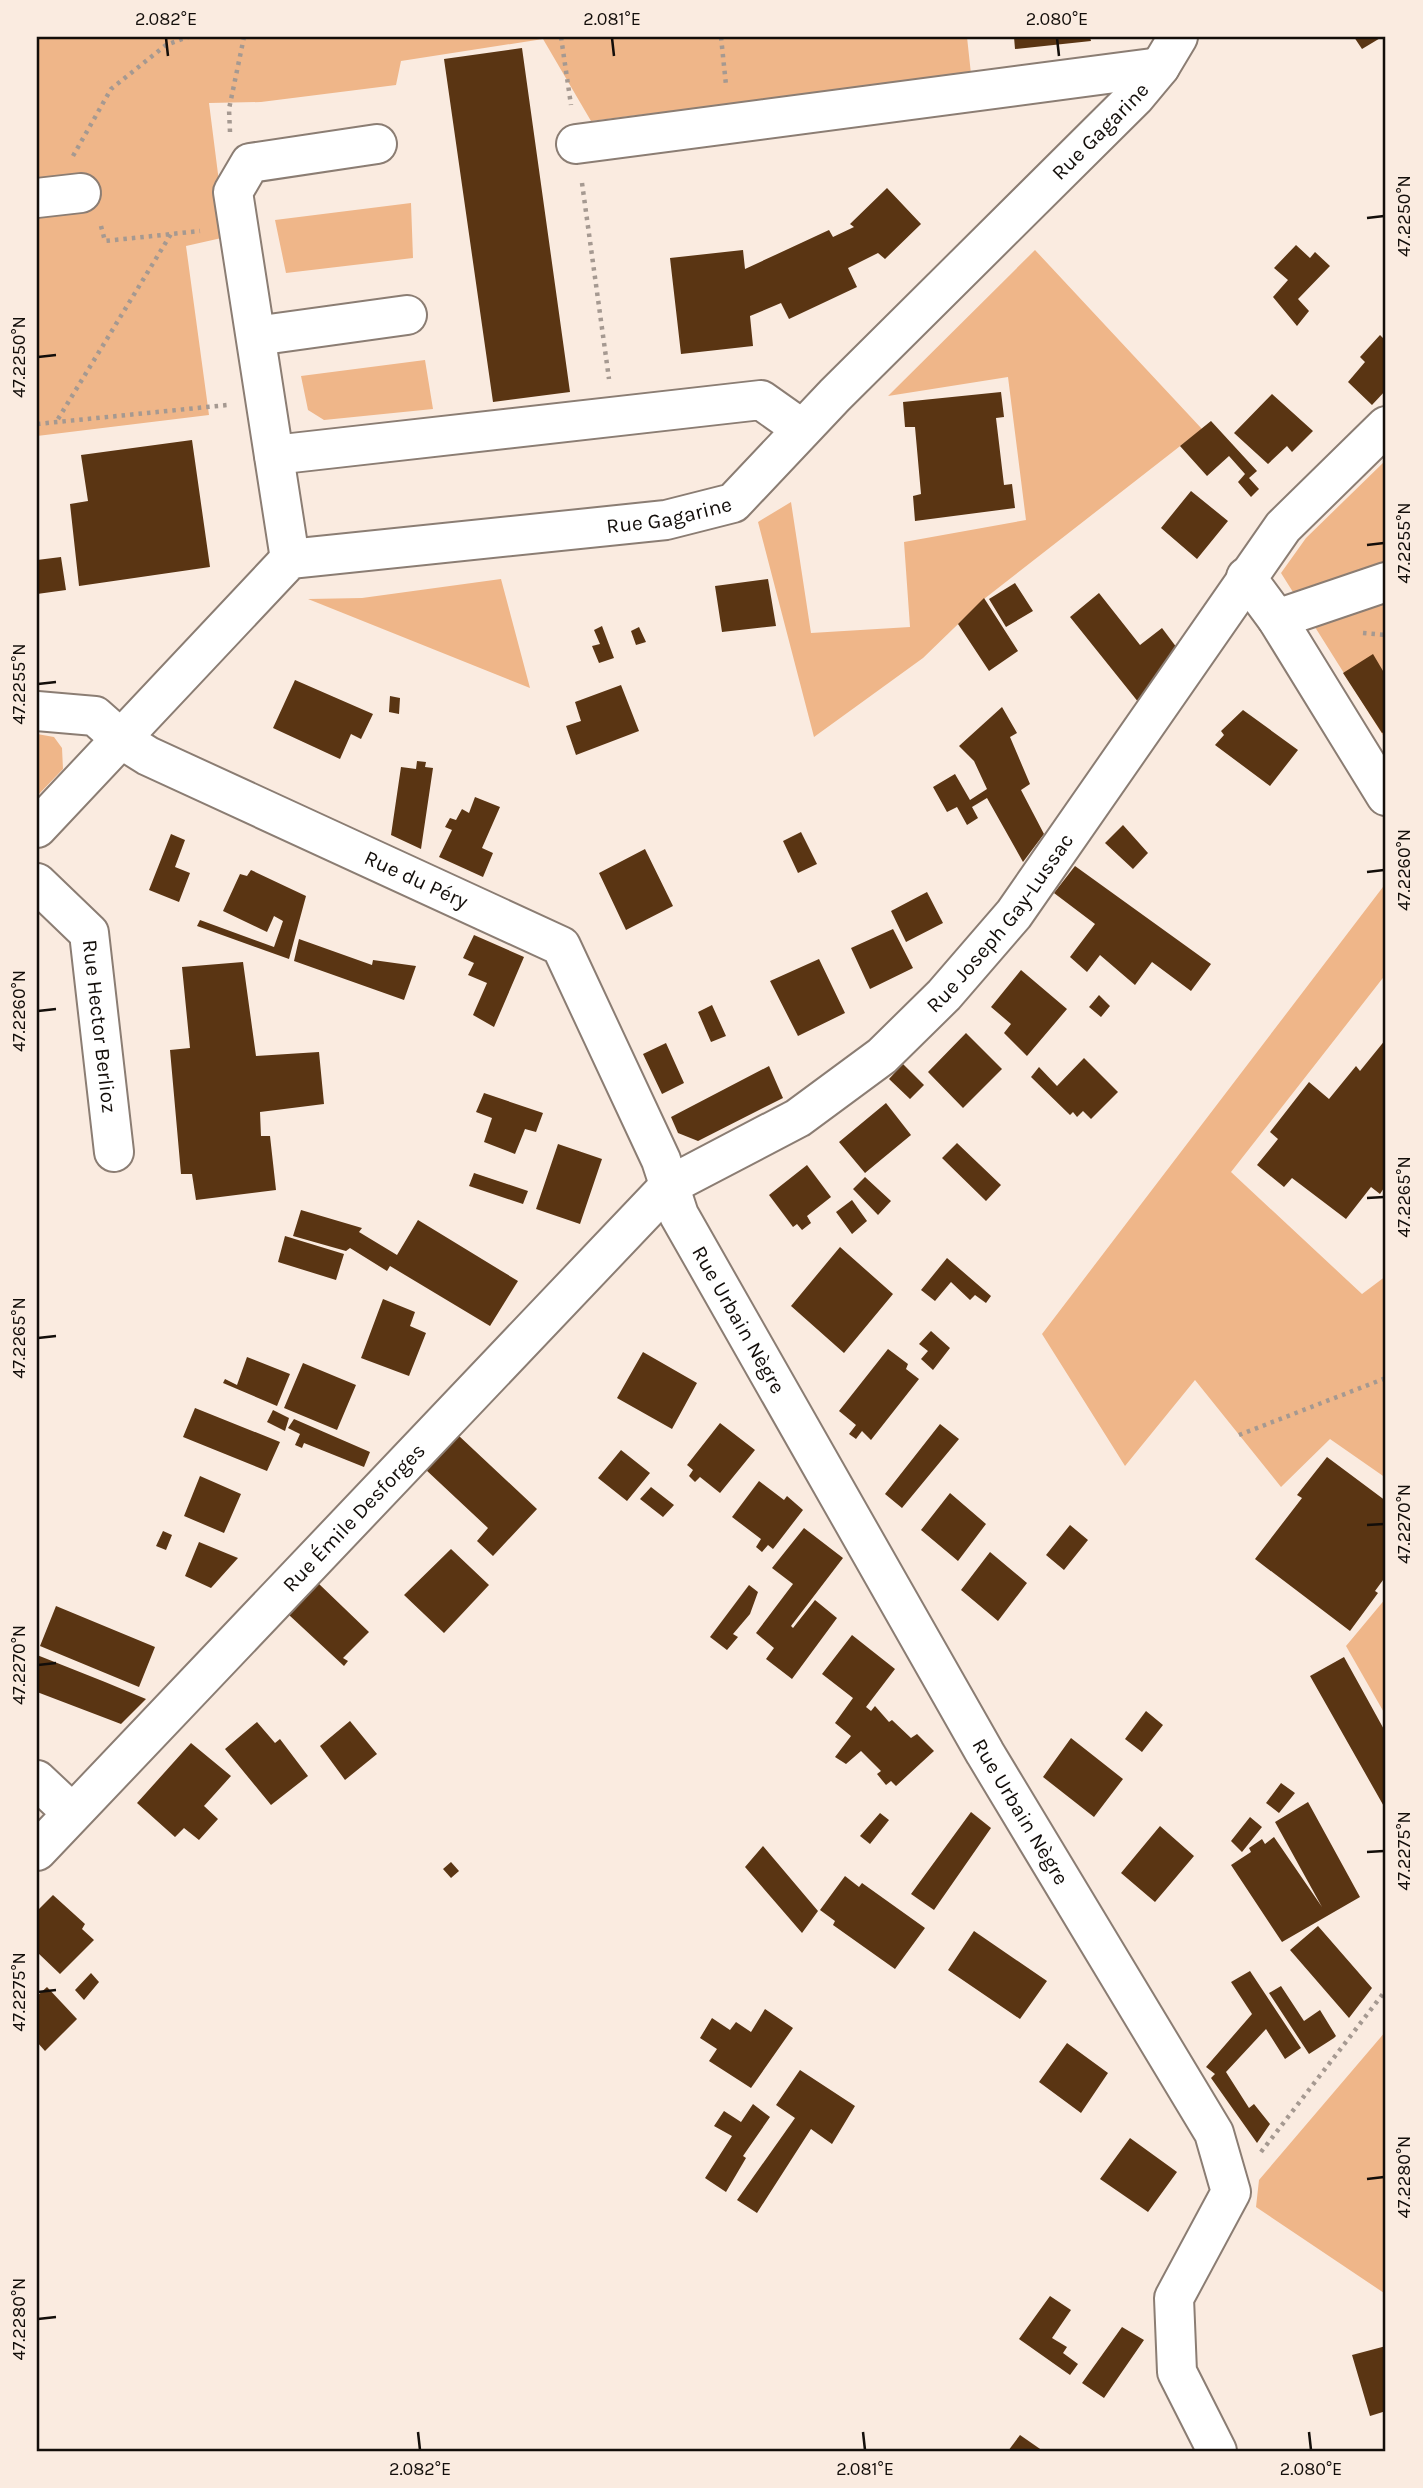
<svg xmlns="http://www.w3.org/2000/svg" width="1423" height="2488" font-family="Karla,sans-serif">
	<rect width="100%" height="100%" fill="#faebe0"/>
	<path fill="#efb689" d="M37,37h930l4,37 -380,47 -48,-82 -142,22 -5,24 -135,17 -52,1 17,134 -40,9 23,169 -172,21z
		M411,203l2,55 -127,15 -11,-53z
		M1035,250l167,179 -218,170 -61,59 -109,79 -56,-215 33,-20 20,131 99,-6 -6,-85 122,-22 -18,-143 -120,19z
		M425,360l8,49 -109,11 -16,-10 -7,-34z
		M1386,460v280l-105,-167 25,-35z
		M501,579l29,109 -222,-89 54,-1z
		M37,734l17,3 8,11 1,21 -26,27z
		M1386,883v91l-155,198 131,122 24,-18v202l-56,-39 -49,48 -86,-107 -70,86 -83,-132z
		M1386,1598v118l-40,-70z
		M1386,2031v253l-2,9 -128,-86 3,-27z"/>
	<path fill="#5a3513" d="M1014,37h76l1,4 -76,8z
		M1354,37h28l-20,12z
		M522,48l48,344 -77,10 -49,-343z
		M887,188l34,36 -36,35 -7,-6 -30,15 9,19 -68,32 -8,-16 -31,13 3,30 -72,8 -11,-96 73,-8 2,19 84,-39 4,7 21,-10 -4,-3z
		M1296,245l14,13 5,-6 15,14 -32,33 11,12 -12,15 -24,-29 15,-17 -14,-12z
		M1380,335l6,6v34l-3,4 3,11 -14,15 -24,-23 17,-20 -5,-5z
		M1001,392l3,25 -8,1 8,67 8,-1 3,24 -100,13 -2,-25 8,-2 -6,-67h-10l-2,-25z
		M1272,394l41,37 -21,21 -5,-6 -19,18 -34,-31z
		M1211,421l46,50 -8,7 10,11 -8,8 -13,-15 7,-8 -16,-18 -22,20 -27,-30z
		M192,440l18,127 -131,19 -9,-82 18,-3 -7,-46z
		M1191,491l37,30 -31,38 -36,-31z
		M61,557l5,33 -29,4v-34z
		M768,579l8,47 -54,6 -7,-46z
		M1015,583l18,28 -27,16 -17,-28z
		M1099,593l41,52 22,-17 15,20 -38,55 -69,-86z
		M984,598l34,53 -29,20 -31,-47z
		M602,626l12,32 -15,5 -7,-17 8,-2 -6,-14z
		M639,627l7,15 -10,3 -5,-14z
		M1373,654l13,22v55l-4,2 -39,-60z
		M295,680l78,34 -12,25 -10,-5 -11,25 -67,-31z
		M621,685l18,46 -63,24 -10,-29 15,-5 -6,-19z
		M390,696l10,2 -1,16 -10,-2z
		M1002,707l15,26 -7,4 20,47 -9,6 23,44 -21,28 -36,-64 -15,9 6,11 -11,7 -10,-18 -10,5 -14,-25 22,-13 15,26 17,-11 -13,-28 -15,-15z
		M1243,710l55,40 -28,36 -55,-41 9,-10 -3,-4z
		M417,761l9,1 -1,5 8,1 -12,81 -30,-14 10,-68 15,2z
		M475,797l25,10 -18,41 11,5 -10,24 -44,-20 13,-27 -7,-3 5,-9 6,2 6,-11 7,4z
		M1123,825l25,28 -15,16 -28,-26z
		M801,832l16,32 -19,9 -15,-32z
		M171,834l14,6 -10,27 15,6 -11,29 -30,-12z
		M645,849l28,57 -47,24 -27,-57z
		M1075,866l136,98 -20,27 -39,-29 -17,23 -35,-30 -13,17 -17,-15 25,-33 -41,-31z
		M251,870l55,26 -17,63 -92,-33 3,-6 74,27 9,-26 -9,-5 -7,16 -44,-21 17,-37 7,2z
		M927,892l16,31 -37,19 -15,-31z
		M893,929l20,39 -43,21 -19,-41z
		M474,935l50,22 -30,70 -21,-12 14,-32 -19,-8 6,-12 -11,-5z
		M299,939l73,26 1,-5 43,6 -12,34 -110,-39z
		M819,959l26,54 -47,23 -28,-55z
		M243,962l13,94 63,-4 5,52 -64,8 1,24h9l6,54 -80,10 -4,-26h-11l-11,-124 20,-2 -8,-81z
		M1021,970l46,39 -40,47 -23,-23 7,-9 -20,-17z
		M1099,995l11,11 -9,11 -12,-10z
		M712,1005l14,31 -15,6 -13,-30z
		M966,1033l36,36 -39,39 -35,-36z
		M1386,1039v146l-6,9 -9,-7 -25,32 -54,-41 -8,9 -27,-22 21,-26 -8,-7 39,-50 20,17 27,-33 4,5z
		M666,1043l18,40 -22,11 -19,-40z
		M1084,1058l34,34 -27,27 -8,-8 -6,6 -4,-5 -3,3 -39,-38 8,-10 18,19z
		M903,1064l21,21 -14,14 -21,-20z
		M769,1066l14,32 -85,43 -20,-8 -7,-16z
		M484,1093l59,20 -7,19 -11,-3 -10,25 -31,-12 8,-24 -16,-6z
		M886,1103l25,32 -46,38 -26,-31z
		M957,1143l44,42 -15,16 -44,-43z
		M558,1144l44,15 -22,65 -44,-15z
		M807,1165l24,32 -24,19 4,7 -9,7 -5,-6 -4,3 -24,-32z
		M474,1173l54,18 -5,13 -54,-18z
		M865,1177l26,24 -13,14 -25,-26z
		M852,1200l15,21 -15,13 -16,-22z
		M301,1210l61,18 -3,4 38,23 21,-35 100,61 -28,45 -100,-60 -3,5 -37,-23 -4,3 -53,-15z
		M285,1236l59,18 -8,26 -58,-18z
		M840,1247l53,47 -49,59 -53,-47z
		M947,1258l44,38 -5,7 -11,-8 -5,5 -19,-18 -16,19 -14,-11z
		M383,1299l32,13 -5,14 16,7 -17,43 -48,-18z
		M931,1331l19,17 -17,22 -12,-11 7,-8 -9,-7z
		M888,1349l20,15 -2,5 13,10 -48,61 -9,-9 -6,8 -7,-5 7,-9 -17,-14z
		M643,1352l54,31 -25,46 -55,-31z
		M247,1357l43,17 -13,32 -54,-23 2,-4 12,6z
		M303,1363l53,22 -19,45 -53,-22z
		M195,1408l85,34 -13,29 -84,-34z
		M273,1410l16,8 -4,13 -18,-9z
		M294,1419l76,33 -6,15 -60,-24 -2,5 -7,-3 5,-11 -12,-6z
		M720,1423l35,27 -35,43 -20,-16 -5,5 -6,-6 4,-6 -6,-5z
		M940,1424l19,15 -57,69 -17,-14z
		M458,1435l79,74 -44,47 -16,-15 11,-13 -63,-59z
		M621,1450l29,23 -23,28 -29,-23z
		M1327,1457l59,44v75l-11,15 3,2 -28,38 -95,-72 47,-61 -5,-3z
		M200,1476l41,18 -17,39 -40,-17z
		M759,1481l25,19 3,-4 16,14 -30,39 -5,-4 -6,7 -6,-5 5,-8 -29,-22z
		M651,1487l23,18 -11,12 -23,-18z
		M950,1493l36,31 -28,37 -37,-31z
		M1070,1525l18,15 -24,30 -18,-15z
		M804,1528l39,30 -52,68 2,2 22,-28 22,18 -45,61 -26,-20 8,-11 -18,-15 37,-49 -21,-16z
		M163,1531l9,4 -6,15 -10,-4z
		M199,1542l39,16 -27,30 -26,-12z
		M451,1549l38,36 -45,48 -40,-38z
		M990,1552l37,31 -29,38 -37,-31z
		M318,1583l51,49 -26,26 5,3 -4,5 -55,-51z
		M749,1585l9,7 -8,22 -17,20 5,3 -11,13 -17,-13z
		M56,1606l99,41 -16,40 -99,-41z
		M852,1635l43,34 -29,38 5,4 4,-5 14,16 3,-2 19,18 6,-4 17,17 -38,35 -5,-5 -5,4 -9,-11 4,-3 -20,-20 -15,13 -11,-7 16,-21 -16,-13 18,-25 -31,-24z
		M37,1655l68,27 41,17 -25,25 -84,-32z
		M1344,1657l42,76v77l-76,-134z
		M1146,1711l17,14 -21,27 -17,-13z
		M350,1721l27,33 -32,26 -25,-34z
		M257,1722l18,21 5,-4 28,37 -37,29 -46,-56z
		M1071,1738l52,41 -29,38 -51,-40z
		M191,1743l40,33 -27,30 14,13 -19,21 -15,-12 -9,9 -38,-34z
		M1281,1783l14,10 -16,20 -13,-10z
		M1308,1802l52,95 -78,45 -51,-77 20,-13 -2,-4 13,-9 3,5 9,-7 48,70 -47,-85z
		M971,1812l20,16 -57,82 -23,-16z
		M880,1813l9,7 -19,24 -10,-8z
		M1250,1817l12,10 -20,25 -11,-11z
		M1160,1826l34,30 -39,46 -34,-29z
		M763,1846l55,65 -16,22 -57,-66z
		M451,1862l8,9 -8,7 -8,-9z
		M845,1876l14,11 3,-4 63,45 -30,41 -62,-44 2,-4 -15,-11z
		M53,1895l32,29 -3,5 12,11 -34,34 -23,-22v-41z
		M1318,1926l54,62 -23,30 -59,-68z
		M974,1931l73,50 -27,38 -72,-49z
		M1250,1971l51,77 -16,11 -19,-30 -40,43 23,36 5,-4 16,20 -13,19 -46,-65 4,-4 -9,-7 46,-53 -21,-32z
		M91,1973l8,9 -15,18 -9,-10z
		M1281,1986l23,35 16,-11 16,26 -2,2 -25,16 -40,-61z
		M47,1987l30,32 -32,32 -8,-9v-46z
		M765,2009l28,19 -42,60 -42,-27 8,-12 -17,-11 12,-20 18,12 6,-8 15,10z
		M1067,2043l41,30 -27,40 -42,-31z
		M800,2070l55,36 -23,38 -21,-15 -54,84 -20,-13 58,-82 -19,-13z
		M753,2104l17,13 -27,39 3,2 -20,34 -21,-14 27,-42 -18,-10 10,-15 17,11z
		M1130,2138l47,34 -29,40 -48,-33z
		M1050,2296l21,14 -19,28 15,9 -4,6 15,11 -8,11 -51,-36z
		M1122,2327l22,13 -40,58 -22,-15z
		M1386,2346v65l-16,5 -18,-61z
		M1020,2435l23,16h-35z"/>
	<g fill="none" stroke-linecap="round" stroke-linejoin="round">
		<defs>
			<g id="minor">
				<path d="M576,144l584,-77"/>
				<path d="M37,198l44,-5"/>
				<path d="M256,336l151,-21"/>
				<path d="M274,455l487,-55 41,29"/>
				<path d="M290,559l-57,-367 17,-29 127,-19"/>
				<path d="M1246,577l31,42 109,177"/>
				<path d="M1277,619l109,-37"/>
				<path id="s1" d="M37,711l58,5 26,23 27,17 413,190 100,214 18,55 306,538 229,380 17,59 -57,106 3,74 40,79"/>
				<path id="s2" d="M37,828l253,-269 376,-39 67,-17 102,-108 300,-298 25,-30 18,-30"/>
				<path id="s3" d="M37,883l52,50 25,219"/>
				<path d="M37,1780l35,33"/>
				<path id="s4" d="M37,1851l633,-666 128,-67 84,-62 62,-61 70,-81 269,-387 103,-101"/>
			</g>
		</defs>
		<use href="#minor" stroke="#8b7d73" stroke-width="42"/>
		<path stroke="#a59991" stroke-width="4.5" stroke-dasharray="3.5 5" stroke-linecap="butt" d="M561,37l10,68
			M721,37l5,48
			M230,132l-1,-23 15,-72
			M73,156l38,-67 55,-44 22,-8
			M582,183l27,196
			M101,226l4,15 95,-10
			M58,419l113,-185
			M37,424l190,-19
			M1363,633l23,2
			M1239,1435l147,-57
			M1261,2152l125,-162"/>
		<use href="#minor" stroke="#fff" stroke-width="38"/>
	</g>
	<path fill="none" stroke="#130e0a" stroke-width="2.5" d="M166,38l2,18M612,38l2,18M1057,38l2,18M1367,218l17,-2M38,357l18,-2M1367,545l17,-2M38,684l18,-2M1367,872l17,-2M38,1011l18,-2M1367,1198l17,-1M38,1338l18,-2M1367,1525l17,-1M38,1665l18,-2M1367,1852l17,-1M38,1992l18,-2M1367,2179l17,-2M38,2319l18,-2M418,2432l2,18M863,2432l2,18M1309,2432l2,18"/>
	<g text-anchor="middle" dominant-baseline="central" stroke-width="7" stroke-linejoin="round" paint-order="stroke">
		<g font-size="21" fill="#130e0a" stroke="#faebe0">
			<text stroke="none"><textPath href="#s2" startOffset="1339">Rue Gagarine</textPath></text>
			<text stroke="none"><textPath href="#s2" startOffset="751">Rue Gagarine</textPath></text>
			<text stroke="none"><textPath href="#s1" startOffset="420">Rue du Péry</textPath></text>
			<text stroke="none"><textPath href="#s4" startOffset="1346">Rue Joseph Gay-Lussac</textPath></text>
			<text stroke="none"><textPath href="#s3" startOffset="166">Rue Hector Berlioz</textPath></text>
			<text stroke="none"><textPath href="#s1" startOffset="994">Rue Urbain Nègre</textPath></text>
			<text stroke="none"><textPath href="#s4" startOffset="460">Rue Émile Desforges</textPath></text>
			<text stroke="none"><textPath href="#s1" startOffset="1561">Rue Urbain Nègre</textPath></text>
		</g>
	</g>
	<rect width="1423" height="2488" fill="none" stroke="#faebe0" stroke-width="77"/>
	<rect x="38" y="38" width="1346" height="2412" fill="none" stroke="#130e0a" stroke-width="2.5"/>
	<g font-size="18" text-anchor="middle" fill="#130e0a">
		<text x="166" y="25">2.082°E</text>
		<text x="612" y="25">2.081°E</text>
		<text x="1057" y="25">2.080°E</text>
		<text transform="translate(1404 216) rotate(-90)" y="6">47.2250°N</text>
		<text transform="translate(19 357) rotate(-90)" y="6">47.2250°N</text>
		<text transform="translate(1404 543) rotate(-90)" y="6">47.2255°N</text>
		<text transform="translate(19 684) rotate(-90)" y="6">47.2255°N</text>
		<text transform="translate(1404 870) rotate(-90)" y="6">47.2260°N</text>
		<text transform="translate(19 1011) rotate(-90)" y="6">47.2260°N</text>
		<text transform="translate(1404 1197) rotate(-90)" y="6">47.2265°N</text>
		<text transform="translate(19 1338) rotate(-90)" y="6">47.2265°N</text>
		<text transform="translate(1404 1524) rotate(-90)" y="6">47.2270°N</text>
		<text transform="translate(19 1665) rotate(-90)" y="6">47.2270°N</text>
		<text transform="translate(1404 1851) rotate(-90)" y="6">47.2275°N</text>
		<text transform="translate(19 1992) rotate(-90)" y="6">47.2275°N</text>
		<text transform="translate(1404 2177) rotate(-90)" y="6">47.2280°N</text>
		<text transform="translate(19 2319) rotate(-90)" y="6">47.2280°N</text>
		<text x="420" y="2475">2.082°E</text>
		<text x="865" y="2475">2.081°E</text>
		<text x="1311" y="2475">2.080°E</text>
	</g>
</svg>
